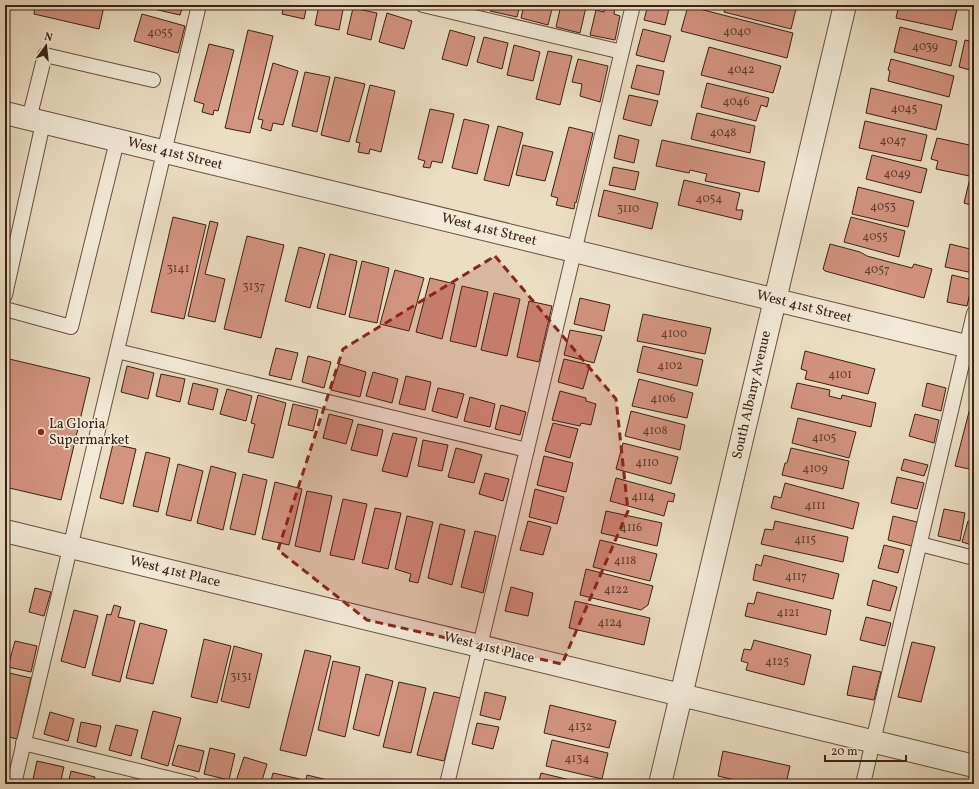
<svg xmlns="http://www.w3.org/2000/svg" width="979" height="789" font-family="Vollkorn,serif">
	<rect width="100%" height="100%" fill="#ebdec2"/>
	<filter id="stains"><feTurbulence type="fractalNoise" baseFrequency=".005" numOctaves="4"/><feColorMatrix values="0 0 0 0 .2 0 0 0 0 .09 0 0 0 0 .02 0 0 0 .5 -.17"/></filter>
	<radialGradient id="worn" r=".72"><stop offset=".6" stop-color="#630" stop-opacity="0"/><stop offset="1" stop-color="#630" stop-opacity=".3"/></radialGradient>
	<path fill="#d2937f" stroke="#3c2114" d="M35,5h66l3,1 -5,23 -65,-15z
		M136,5h47l-3,10z
		M284,5h23l-3,14 -22,-5z
		M319,5h25l-5,25 -24,-5z
		M465,5h20l-1,5z
		M492,5h28l-3,12 -27,-6z
		M524,5h29l-5,20 -27,-7z
		M561,5h17l8,2 -6,26 -24,-6z
		M605,5l10,1 -1,8 6,2 -5,24 -25,-5 6,-25 8,2z
		M648,5h22l-5,20 -21,-5z
		M725,5h72l-6,24 -67,-17z
		M899,5h59l-6,25 -56,-12z
		M688,6l105,27 -6,25 -106,-27z
		M353,8l24,5 -6,27 -24,-6z
		M387,13l25,8 -8,28 -25,-7z
		M142,14l43,12 -7,27 -44,-12z
		M900,27l57,14 -6,25 -57,-14z
		M643,29l28,7 -7,26 -28,-7z
		M248,30l25,6 -23,97 -25,-5z
		M450,30l25,7 -8,29 -25,-7z
		M484,37l24,6 -6,26 -25,-7z
		M965,40l9,2v29l-15,-4z
		M209,44l25,6 -16,61 -4,-1 -1,5 -11,-3 2,-8 -10,-3z
		M514,45l26,7 -7,29 -26,-6z
		M709,47l72,19 -8,27 -72,-18z
		M548,51l24,5 -12,49 -24,-6z
		M578,59l30,7 -8,36 -20,-6 2,-12 -10,-2z
		M891,59l63,17 -5,21 -61,-16 2,-10 -2,-1z
		M273,63l25,8 -15,54 -10,-2 -2,8 -10,-3 2,-8 -5,-1z
		M637,65l27,6 -5,24 -28,-7z
		M305,72l25,5 -13,55 -25,-6z
		M335,77l30,7 -16,58 -28,-7z
		M707,83l62,15 -2,9 -6,-2 -5,16 -55,-14z
		M370,85l25,6 -14,61 -11,-3 -1,5 -11,-2 2,-9 -4,-1z
		M871,88l71,17 -6,25 -70,-17z
		M629,95l29,6 -7,25 -28,-7z
		M430,109l24,5 -12,49 -10,-2 -2,7 -7,-1 2,-6 -7,-2z
		M697,113l58,13 -5,27 -59,-14z
		M464,119l25,6 -12,49 -25,-6z
		M865,121l62,14 -6,26 -62,-13z
		M498,126l25,7 -14,53 -25,-6z
		M569,127l24,6 -17,70 -1,-1 -1,7 -18,-4 2,-7 -7,-2z
		M619,135l20,5 -5,23 -20,-5z
		M937,138l37,8v31l-38,-8 2,-8 -7,-2z
		M662,140l103,22 -6,30 -54,-11 2,-7 -17,-4 -1,3 -33,-7z
		M523,145l30,7 -8,29 -29,-6z
		M872,155l55,14 -6,24 -55,-14z
		M613,167l26,5 -4,18 -26,-5z
		M970,178l4,1v27l-10,-3z
		M684,180l56,13 -4,17h7l-2,10 -63,-15z
		M858,187l56,14 -6,26 -56,-13z
		M604,190l54,13 -6,26 -54,-13z
		M173,217l33,8 -22,94 -33,-7z
		M851,217l54,14 -6,26 -55,-15z
		M210,221l8,2 -13,51 20,5 -10,43 -27,-6z
		M247,236l37,9 -23,93 -37,-9z
		M830,244l30,8 7,4 45,12 2,-4 18,5 -8,29 -99,-27 -2,-2z
		M950,244l24,6v18l-1,5 -28,-6z
		M299,247l26,7 -15,54 -25,-7z
		M330,254l27,7 -12,54 -28,-7z
		M362,261l27,7 -12,55 -28,-6z
		M395,270l29,8 -15,53 -29,-7z
		M952,275l21,5 -6,26 -20,-4z
		M430,278l25,6 -13,55 -26,-7z
		M462,286l26,6 -12,55 -26,-6z
		M494,293l26,6 -13,57 -26,-6z
		M580,298l30,7 -6,26 -30,-7z
		M529,301l23,5 -13,56 -22,-5z
		M643,314l68,14 -6,26 -68,-13z
		M570,330l32,6 -8,27 -30,-8z
		M643,346l60,14 -6,26 -60,-14z
		M276,348l22,5 -7,27 -22,-5z
		M805,351l70,18 -7,25 -63,-15 2,-8 -6,-2z
		M308,356l23,6 -7,26 -22,-6z
		M5,358l85,20 -29,122 -56,-13z
		M564,359l26,6 -7,24 -25,-7z
		M339,364l27,8 -6,25 -29,-7z
		M127,366l27,7 -6,26 -27,-7z
		M373,372l25,7 -6,24 -26,-7z
		M161,374l24,5 -5,23 -24,-6z
		M406,376l25,6 -6,28 -26,-6z
		M639,379l54,14 -6,25 -55,-12z
		M193,383l25,6 -5,21 -25,-6z
		M797,383l33,7 -1,6 12,3 1,-4 34,8 -5,24 -80,-19z
		M927,383l19,5 -5,23 -19,-5z
		M438,388l26,6 -7,24 -25,-7z
		M227,389l25,7 -6,25 -26,-7z
		M560,391l26,7v3l10,3 -5,21 -10,-2 -1,3 -28,-6z
		M258,395l28,8 -13,55 -25,-6 7,-28 -4,-1z
		M470,397l25,7 -5,23 -26,-6z
		M293,404l25,6 -5,21 -25,-6z
		M501,405l25,7 -6,23 -25,-6z
		M970,408l4,1v61l-19,-4z
		M631,411l54,14 -5,25 -55,-14z
		M329,414l24,6 -7,24 -23,-6z
		M915,414l24,6 -5,23 -25,-7z
		M798,418l58,14 -7,26 -57,-15z
		M553,423l25,6 -8,29 -25,-7z
		M358,424l25,6 -6,26 -26,-6z
		M393,433l24,5 -10,39 -25,-6z
		M423,440l25,5 -6,26 -24,-5z
		M623,443l55,14 -7,27 -55,-15z
		M113,444l23,5 -13,55 -23,-6z
		M456,448l26,7 -8,28 -26,-6z
		M791,448l58,13 -6,28 -61,-14 3,-12h2z
		M146,452l24,6 -12,54 -25,-6z
		M544,456l29,7 -7,29 -29,-7z
		M904,459l24,6 -4,11 -23,-6z
		M178,464l25,7 -12,50 -25,-6z
		M211,466l25,7 -13,57 -26,-7z
		M485,473l24,6 -6,22 -24,-7z
		M243,474l24,6 -12,55 -25,-6z
		M897,477l27,6 -7,26 -26,-6z
		M616,478l59,16 -2,8 -5,-1 -4,15 -54,-15z
		M275,482l27,7 -13,56 -27,-6z
		M785,483l74,20 -6,26 -82,-21 3,-12 7,2z
		M535,489l29,8 -7,27 -28,-7z
		M307,491l25,5 -12,56 -25,-6z
		M343,499l24,5 -13,56 -24,-5z
		M375,508l26,5 -13,56 -26,-6z
		M944,509l21,4 -5,28 -22,-5z
		M606,511l56,12 -5,23 -56,-13z
		M407,516l26,6 -15,61 -9,-2 2,-7 -16,-5z
		M893,516l24,6 -5,24 -24,-6z
		M528,521l23,6 -8,28 -23,-5z
		M775,521l73,16 -5,25 -82,-18 4,-15 8,1z
		M968,521l6,2v14l-2,8 -10,-3z
		M440,524l25,6 -13,55 -24,-7z
		M475,531l21,5 -13,57 -22,-6z
		M600,540l57,14 -7,27 -57,-14z
		M884,545l20,5 -6,23 -20,-5z
		M764,555l75,19 -6,25 -80,-19 3,-16 5,2z
		M586,569l67,17 -5,19 -7,5 -61,-15z
		M873,580l24,7 -7,24 -23,-6z
		M511,587l22,6 -5,23 -23,-5z
		M35,588l16,4 -7,24 -15,-4z
		M757,592l74,18 -5,25 -81,-19 3,-13 6,1z
		M575,601l75,17 -6,27 -75,-17z
		M114,605l7,2 -3,10 17,4 -15,61 -28,-7 15,-61 4,1z
		M74,610l24,6 -13,52 -24,-7z
		M866,617l25,6 -6,23 -25,-6z
		M140,623l27,7 -14,54 -27,-6z
		M204,639l27,7 -14,57 -26,-6z
		M754,640l57,15 -7,30 -58,-15 2,-7 -7,-2 3,-12 7,1z
		M15,641l22,5 -6,26 -23,-5z
		M912,642l23,5 -14,55 -23,-5z
		M234,646l28,8 -13,54 -28,-7z
		M305,650l26,6 -25,100 -26,-6z
		M333,661l27,6 -15,70 -27,-7z
		M853,666l28,6 -7,28 -27,-5z
		M5,672l26,6 -14,61 -12,-3z
		M366,674l27,7 -14,55 -26,-7z
		M399,682l27,6 -15,65 -28,-6z
		M434,692l27,6 -17,63 -27,-6z
		M485,692l21,5 -6,23 -20,-5z
		M550,705l66,16 -7,27 -65,-15z
		M153,711l28,7 -13,48 -27,-8z
		M50,712l24,7 -6,22 -24,-7z
		M81,722l20,4 -5,21 -19,-5z
		M477,723l22,4 -6,22 -21,-5z
		M116,725l22,5 -7,26 -22,-6z
		M552,740l56,13 -6,26 -56,-13z
		M178,745l26,6 -5,21 -27,-7z
		M210,748l25,6 -6,26 -25,-6z
		M723,751l67,15 -4,18h-34l-34,-8z
		M244,757l23,7 -6,20h-13l-12,-3z
		M37,761l27,6 -4,17h-28z
		M71,771l24,6 -2,7h-25z
		M273,773l27,6 -1,5h-29z
		M541,773l46,11h-49z
		M307,775l25,6v3h-27z
		M109,779l17,5h-18z"/>
	<g fill="none" stroke-linecap="round" stroke-linejoin="round">
		<defs>
			<path id="lane" d="M423,5l199,47
				M29,119l16,-64 108,25
				M5,295l38,-172
				M5,309l66,18 46,-186
				M117,351l410,99
				M920,544l54,14
				M23,743l169,41
				M14,784l185,-779
				M447,784l186,-779
				M863,784l111,-471"/>
			<path id="street" d="M5,113l969,235
				M5,531l969,235
				M660,784l185,-779"/>
		</defs>
		<use href="#lane" stroke="#685040" stroke-width="16"/>
		<use href="#street" stroke="#685040" stroke-width="24"/>
		<use href="#lane" stroke="#f2ead7" stroke-width="14"/>
		<use href="#street" stroke="#f2ead7" stroke-width="22"/>
	</g>
	<path fill="#8f2418" fill-opacity="0.2" stroke="#8f2418" stroke-width="3" stroke-dasharray="8 5" stroke-linejoin="round" d="M495,256l121,143 12,112 -66,153 -195,-44 -89,-70 65,-201z"/>
	<circle fill="#8f2418" stroke="#f2ead7" stroke-width="1.5" cx="41" cy="432" r="4"/>
	<g text-anchor="middle" dominant-baseline="central" stroke-width="3.5" stroke-linejoin="round" paint-order="stroke">
		<g font-size="12" fill="#623e2f">
			<text x="737" y="32">4040</text>
			<text x="160" y="33">4055</text>
			<text x="925" y="47">4039</text>
			<text x="741" y="70">4042</text>
			<text x="736" y="102">4046</text>
			<text x="904" y="109">4045</text>
			<text x="723" y="133">4048</text>
			<text x="893" y="141">4047</text>
			<text x="897" y="174">4049</text>
			<text x="709" y="199">4054</text>
			<text x="883" y="207">4053</text>
			<text x="628" y="209">3110</text>
			<text x="875" y="237">4055</text>
			<text x="178" y="269">3141</text>
			<text x="877" y="270">4057</text>
			<text x="254" y="287">3137</text>
			<text x="674" y="334">4100</text>
			<text x="670" y="366">4102</text>
			<text x="840" y="375">4101</text>
			<text x="663" y="399">4106</text>
			<text x="655" y="431">4108</text>
			<text x="824" y="438">4105</text>
			<text x="647" y="463">4110</text>
			<text x="815" y="469">4109</text>
			<text x="643" y="497">4114</text>
			<text x="815" y="506">4111</text>
			<text x="631" y="528">4116</text>
			<text x="805" y="540">4115</text>
			<text x="625" y="561">4118</text>
			<text x="796" y="577">4117</text>
			<text x="616" y="590">4122</text>
			<text x="788" y="613">4121</text>
			<text x="610" y="623">4124</text>
			<text x="777" y="662">4125</text>
			<text x="241" y="677">3131</text>
			<text x="580" y="727">4132</text>
			<text x="577" y="759">4134</text>
		</g>
		<g font-size="14" fill="#3c2114" stroke="#f2ead7">
			<text transform="translate(175 154) rotate(14)">West 41st Street</text>
			<text transform="translate(489 230) rotate(14)">West 41st Street</text>
			<text transform="translate(804 307) rotate(14)">West 41st Street</text>
			<text transform="translate(752 395) rotate(-77)">South Albany Avenue</text>
			<text transform="translate(175 572) rotate(14)">West 41st Place</text>
			<text transform="translate(489 648) rotate(14)">West 41st Place</text>
		</g>
		<g font-size="14" fill="#3c2114" stroke="#f2ead7" text-anchor="start">
			<text x="49" y="424">La Gloria<tspan x="49" dy="16">Supermarket</tspan></text>
		</g>
	</g>
	<rect width="979" height="789" fill="none" stroke="#ebdec2" stroke-width="20"/>
	<rect x="6" y="6" width="967" height="777" fill="none" stroke="#3c2114" stroke-width="2"/>
	<rect x="10" y="10" width="959" height="769" fill="none" stroke="#3c2114"/>
	<g transform="translate(46 46) rotate(15)" stroke="#f2ead7" stroke-width="3" paint-order="stroke">
	<path d="M0-3L7 15L0 10L-7 15Z" fill="#3c2114"/>
	<text y="-6" font-size="11" font-weight="bold" text-anchor="middle" fill="#3c2114">N</text>
	</g>
	<path d="M825 755v6h81v-6" fill="none" stroke="#3c2114" stroke-width="2"/>
	<text x="831" y="755" font-size="12" fill="#3c2114" stroke="#f2ead7" stroke-width="3" paint-order="stroke">20 m</text>
	<rect width="100%" height="100%" filter="url(#stains)"/>
	<rect width="100%" height="100%" fill="url(#worn)"/>
</svg>
